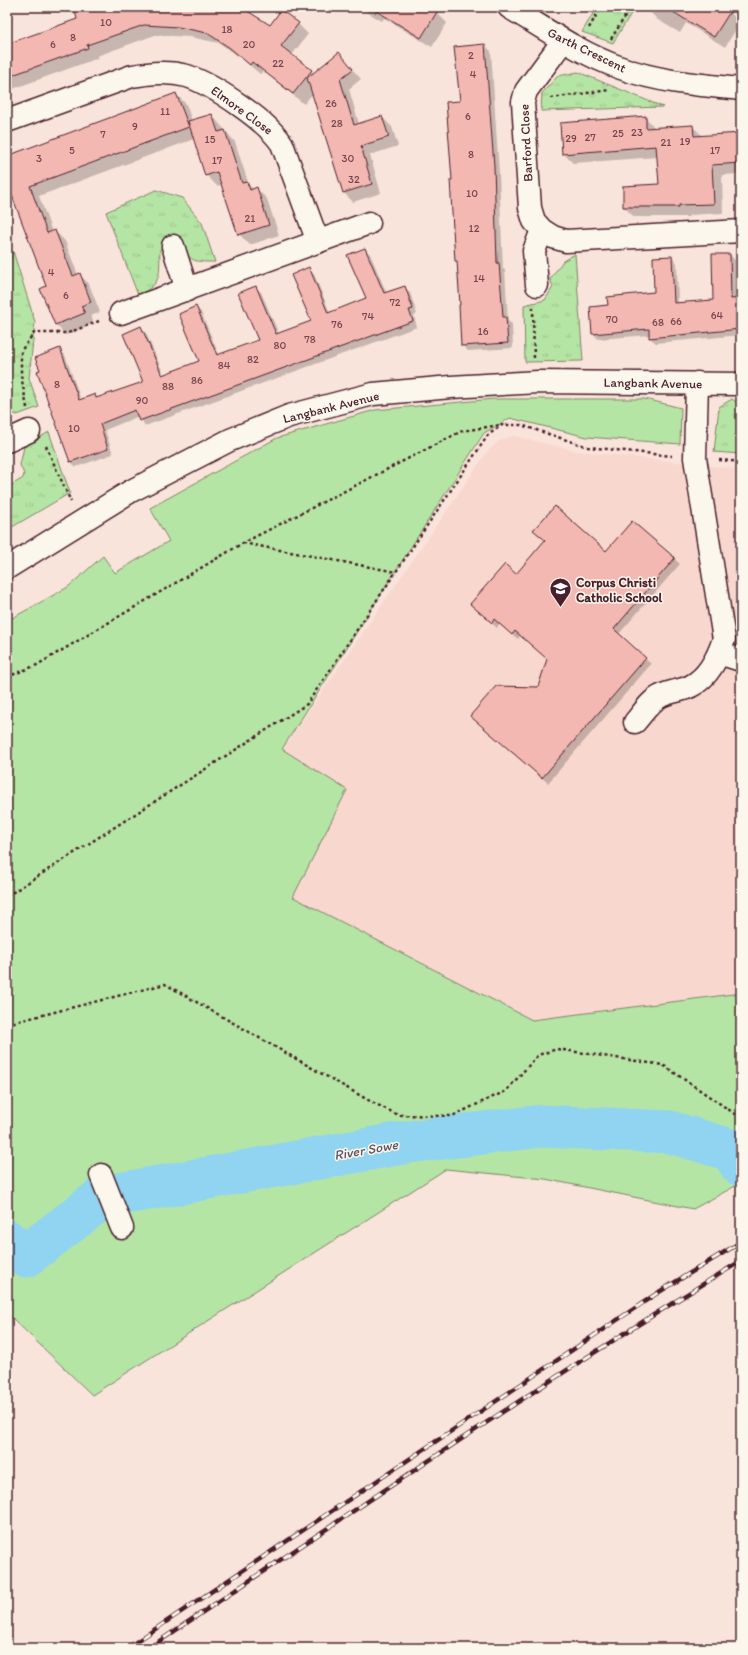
<svg xmlns="http://www.w3.org/2000/svg" width="748" height="1655" font-family="Itim,sans-serif">
	<defs>
		<pattern id="grass-tufts" width="24" height="20" patternUnits="userSpaceOnUse"><rect width="24" height="20" fill="#b5e5a4"/><path d="M3 7l-1-3M5 7V3M7 7l1-3M15 17l-1-3M17 17v-4M19 17l1-3" fill="none" stroke="#9dc48d"/></pattern>
	</defs>
	<rect width="100%" height="100%" fill="#f9e4db"/>
	<filter id="ink" filterUnits="userSpaceOnUse"><feTurbulence type="fractalNoise" baseFrequency=".025" numOctaves="2"/><feDisplacementMap in="SourceGraphic" scale="8" xChannelSelector="R" yChannelSelector="G"/><feConvolveMatrix kernelMatrix="1 2 1 2 8 2 1 2 1" color-interpolation-filters="sRGB"/></filter>
	<g filter="url(#ink)">
		<path fill="#f8d7cf" d="M513,436l64,15 164,18v524l-209,27 -240,-123 54,-107 -64,-40 205,-298 12,-11z"/>
		<path fill="url(#grass-tufts)" stroke="#808268" d="M597,7h38l-22,36 -31,-11z
			M578,72l85,35 -122,4 1,-18 16,-17z
			M156,190l26,8 20,25 13,39c-21,0 -26,0 -34,-19l-21,6c-1,25 3,35 -22,46l-32,-83z
			M13,251l22,71 -6,56 10,29 -22,8 -10,-4v-138z
			M575,254l8,107 -58,1 -1,-57 21,-5 8,-13 -3,-8 13,-18z
			M732,399l9,6v49l-27,-2 5,-45z
			M49,432l21,61 -63,37v-42l16,-10 1,-4 -4,-9 4,-18z"/>
		<path fill="#b5e5a4" stroke="#808268" d="M494,399h151l36,9 -1,36 -93,-7 -77,-19 -26,15 -202,316 65,41 -54,107 239,123 209,-27v190l-48,26 -148,-30 -99,-10 -354,226 -85,-82v-692l61,-34 35,-31 12,17 54,-32 -19,-33 127,-70 98,-28z"/>
		<path fill="#0003" d="M75,7h174l-1,5 22,14 28,-2 10,10 -16,21 22,18 25,-19 22,25 -12,10 10,35 23,-7 10,10 6,19 -28,9 11,38 -28,9 -9,-9 -31,-100 -9,11 -41,-33 -3,3 -19,-16 -22,-15 -29,-6 -35,-2 -58,21 1,2 -91,33v-46l71,-26z
			M358,7h70l8,5 11,11 -15,24 -48,-29 -2,3z
			M648,7h73l9,5 10,11 -15,24 -39,-24 -6,10 -22,-13 -11,-11z
			M485,45l6,6 8,122 4,96 2,1 3,51 4,3 1,24 -45,3 -6,-6 -1,-39 -3,-43 -2,-2 -3,-80 8,-79z
			M176,94l10,10 6,17 20,-6 23,27 14,43 4,4 3,-1 11,11 12,36 -29,10 -11,-11 -17,-50 -5,2 -11,-11 -12,-36 -155,57 13,36 3,-1 10,10 13,34 1,-1 10,10 11,28 -9,4 3,7 -28,12 -10,-10 -9,-38 -40,-108v-22z
			M645,117l10,11 37,-2 11,10 38,-2v40l-19,1 1,38 -34,2v2h-55l-10,-10 36,-22 -2,-28 -85,6 -10,-10z
			M364,249l6,5 17,40 18,-7 5,6 7,21 -3,2 3,11 -272,99 -6,-10 -34,14 8,24 -37,13 -5,-5 -30,-92 18,-21 6,6 16,45 13,-5 4,4 47,-17 -5,-54 6,5 18,42 36,-13 -4,-55 5,5 18,43 40,-14 -4,-54 6,5 18,42 33,-13 -4,-52 6,5 16,39 37,-14z
			M730,255l5,5 1,40 5,-1v36l-85,8 -6,-5v-3l-52,4 -5,-6 16,-27 46,-13 17,-36 5,6 1,41 36,-3z
			M632,522l48,42 -62,71 33,29 -103,119 -71,-62 62,-33 9,-29 -28,-23 -2,3 -19,-15 -2,4 -26,-24 45,-29 30,-34 -12,-11 72,22z"/>
		<g fill="none" stroke-linecap="round" stroke-linejoin="round">
			<path stroke="#90d4f1" stroke-width="43" d="M7,1241l19,15 77,-59 305,-55 134,-16 128,6 61,18 10,15"/>
		</g>
		<path fill="#f4b8b2" stroke="#4a1f2b" d="M74,7h167l29,18 11,-15 18,13 -18,23 31,24 -19,24 -41,-32 -2,3 -20,-17 -23,-15 -29,-6 -34,-2 -57,20 1,3 -81,29v-33l70,-25z
			M370,7h70l-19,31z
			M665,7h68l-19,30z
			M485,44l9,122 3,97h2l4,54h3l2,26 -47,3 -2,-41h1l-3,-44h-2l-5,-81h2l-6,-78 14,-1 -6,-54z
			M339,52l14,17 -13,10 14,46 28,-9 7,21 -28,9 11,38 -29,9 -36,-115z
			M176,93l13,34 -159,59 17,47 8,-3 18,46 7,-3 11,29 -10,4 4,7 -30,12 -15,-36 6,-3 -35,-93 -4,1v-38z
			M212,114l6,18 7,-2 17,53 5,-1 3,8 7,-3 12,38 -31,10 -21,-63 -12,4 -17,-55z
			M646,116v12l47,-3 1,11 47,-3v30l-29,2 2,39 -35,1v2h-56v-21l36,-2 -3,-38 -94,8 -2,-31z
			M365,248l19,45 21,-7 8,23 -4,1 4,11 -274,100 -4,-11 -35,14 8,25 -38,13 -33,-91 3,-1 -5,-12 25,-10 19,52 16,-6 1,4 47,-16 -20,-48 18,-8 21,49 37,-14 -20,-47 17,-8 21,49 41,-15 -20,-47 18,-7 20,48 35,-13 -20,-46 18,-8 19,46 38,-15 -19,-43z
			M712,254h18l1,45 10,-1v31l-92,9v-9l-57,5 -2,-27 18,-2 -1,-8 47,-5 -1,-35 19,-1 2,47 39,-3z
			M555,506l51,45 26,-30 43,37 -61,71 32,29 -104,120 -72,-62 26,-30 42,1 9,-28 -32,-28 -3,4 -18,-16 -2,4 -22,-19 35,-40 11,10 29,-34 -12,-10z"/>
		<g fill="none" stroke-linecap="round" stroke-linejoin="round">
			<defs>
				<path id="minor" d="M509,7c36,22 72,47 112,61 38,14 80,17 120,21
					M7,121l125,-45c19,-3 36,-5 55,0 27,9 80,45 95,68l36,98
					M542,230l11,7 13,4 175,-10
					M173,246l14,44
					M537,285l-3,-34 8,-21 -8,-9 -4,-13 -7,-106 3,-11 37,-50
					M121,313l248,-90
					M7,441l22,-10
					M7,568l124,-77 99,-51 59,-24 84,-22 78,-7 87,-5 203,2
					M719,653l22,7
					M635,722c8,-9 15,-21 26,-26 9,-5 21,-5 30,-10 18,-9 27,-29 33,-47l-29,-181 2,-75
					M101,1175l21,53"/>
			</defs>
			<use href="#minor" stroke="#4a1f2b" stroke-width="25"/>
			<path stroke="#4a1f2b" stroke-width="2.5" stroke-dasharray="3 3" stroke-linecap="butt" d="M589,28l12,-21
				M611,39l20,-32
				M551,98l58,-8
				M533,307l1,53
				M27,408l-6,-33v-24l13,-18h34l31,-12
				M46,446l25,56
				M719,460l22,2
				M7,526l4,11
				M243,543l153,29
				M7,677l30,-12 206,-122 219,-112 38,-6
				M7,896l300,-192 181,-269 14,-10h19l67,22 84,9
				M7,1024l158,-40 203,116 30,15 54,1 54,-25 32,-36 19,-6 106,16 78,53"/>
			<use href="#minor" stroke="#fbf7ec" stroke-width="22"/>
			<defs>
				<path id="rail" d="M127,1648l532,-356 82,-50
					M149,1648c196,-131 391,-265 592,-387"/>
			</defs>
			<use href="#rail" stroke="#4a1f2b" stroke-width="4.5"/>
			<use href="#rail" stroke="#fbf7ec" stroke-width="3" stroke-dasharray="9" stroke-linecap="butt"/>
		</g>
	</g>
	<defs>
		<symbol id="school-pin" viewBox="-11 -11 22 30"><path d="M0 17L-7.5 6A9.5 9.5 0 1 1 7.5 6Z" fill="#4a1f2b" stroke="#fbf7ec"/><path d="M0-5L7-2L0 1L-7-2ZM-4 1L0 2.5L4 1V4Q0 6-4 4Z" fill="#fff"/></symbol>
	</defs>
	<g fill-rule="evenodd">
		<use href="#school-pin" x="548" y="576" width="25" height="34"/>
	</g>
	<g text-anchor="middle" dominant-baseline="central" stroke-width="3" stroke-linejoin="round" paint-order="stroke">
		<g font-size="11" fill="#74454d">
			<text x="106" y="22">10</text>
			<text x="227" y="29">18</text>
			<text x="73" y="37">8</text>
			<text x="53" y="44">6</text>
			<text x="249" y="44">20</text>
			<text x="471" y="55">2</text>
			<text x="278" y="63">22</text>
			<text x="473" y="74">4</text>
			<text x="331" y="103">26</text>
			<text x="165" y="111">11</text>
			<text x="468" y="116">6</text>
			<text x="337" y="123">28</text>
			<text x="135" y="126">9</text>
			<text x="637" y="132">23</text>
			<text x="618" y="133">25</text>
			<text x="103" y="134">7</text>
			<text x="590" y="137">27</text>
			<text x="571" y="138">29</text>
			<text x="210" y="139">15</text>
			<text x="685" y="141">19</text>
			<text x="666" y="142">21</text>
			<text x="72" y="150">5</text>
			<text x="715" y="150">17</text>
			<text x="471" y="154">8</text>
			<text x="39" y="158">3</text>
			<text x="348" y="158">30</text>
			<text x="217" y="160">17</text>
			<text x="354" y="179">32</text>
			<text x="472" y="193">10</text>
			<text x="250" y="218">21</text>
			<text x="474" y="228">12</text>
			<text x="51" y="272">4</text>
			<text x="479" y="278">14</text>
			<text x="66" y="295">6</text>
			<text x="395" y="302">72</text>
			<text x="717" y="315">64</text>
			<text x="368" y="316">74</text>
			<text x="612" y="319">70</text>
			<text x="676" y="321">66</text>
			<text x="658" y="322">68</text>
			<text x="337" y="324">76</text>
			<text x="483" y="331">16</text>
			<text x="310" y="339">78</text>
			<text x="280" y="345">80</text>
			<text x="253" y="359">82</text>
			<text x="224" y="365">84</text>
			<text x="197" y="380">86</text>
			<text x="57" y="384">8</text>
			<text x="168" y="386">88</text>
			<text x="142" y="400">90</text>
			<text x="74" y="428">10</text>
		</g>
		<g font-size="13" fill="#4a1f2b" stroke="#fbf7ec">
			<text transform="translate(587 50) rotate(26)">Garth Crescent</text>
			<text transform="translate(242 110) rotate(36)">Elmore Close</text>
			<text transform="translate(526 143) rotate(-93)">Barford Close</text>
			<text transform="translate(653 383) rotate(1)">Langbank Avenue</text>
			<text transform="translate(331 407) rotate(-14)">Langbank Avenue</text>
		</g>
		<g font-size="13" font-weight="bold" fill="#4a1f2b" stroke="#fbf7ec" text-anchor="start">
			<text x="576" y="582">Corpus Christi<tspan x="576" dy="15">Catholic School</tspan></text>
		</g>
		<g font-size="14" font-style="italic" fill="#5f5566" stroke="#fbf7ec">
			<text transform="translate(366 1150) rotate(-10)">River Sowe</text>
		</g>
	</g>
	<rect width="748" height="1655" fill="none" stroke="#fbf7ec" stroke-width="24"/>
	<rect x="12" y="12" width="724" height="1631" fill="none" stroke="#4a1f2b" stroke-width="1.5" filter="url(#ink)"/>
</svg>
